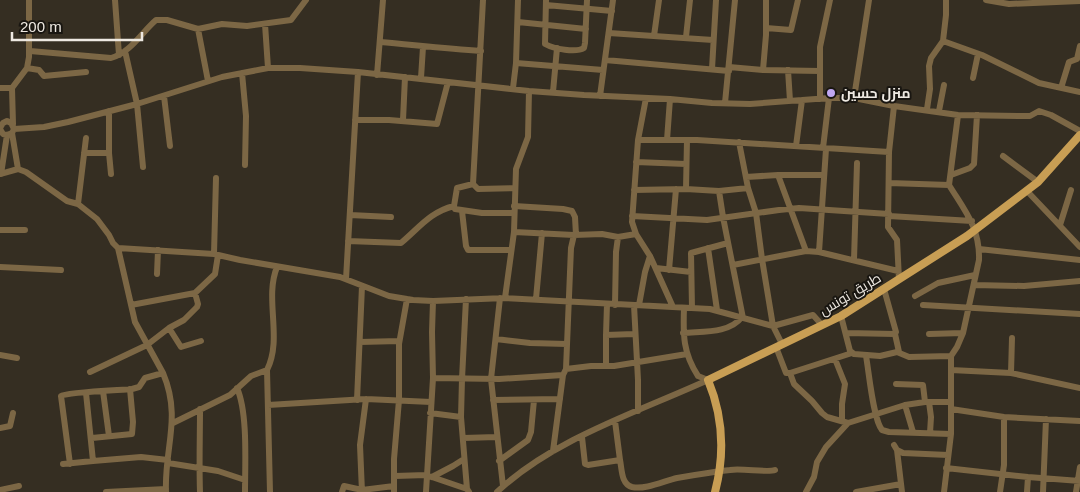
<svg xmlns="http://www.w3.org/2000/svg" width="1080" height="492" font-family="Arial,Cairo,sans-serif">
	<rect width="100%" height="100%" fill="#352e22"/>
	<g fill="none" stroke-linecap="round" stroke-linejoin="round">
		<path stroke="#7c6745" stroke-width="6" d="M115,0l4,55
			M483,0l-10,184 5,5 37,-1
			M546,0l-1,44c9,5 31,9 39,4l1,-5 2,-43
			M946,0v15l-3,26 39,14 57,28 41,9
			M986,0l23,4 71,-3
			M546,5l66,6
			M518,22l68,7
			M265,24l3,44
			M766,28l25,2 7,-30
			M198,29l10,52
			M609,33l104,7
			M654,36l5,-36
			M686,37l4,-37
			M380,42c34,3 67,7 101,9
			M30,51l81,7c20,-6 30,-25 45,-38h11l31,9 24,-5 25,2 44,-6 15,-20
			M125,51l12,53 6,63
			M605,60l124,11
			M516,63l87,7
			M729,67l34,3 57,1
			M27,68l12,2 5,6 42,-4
			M712,69l4,-69
			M763,70l3,-35v-35
			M788,70l2,31
			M242,73l4,43 -1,49
			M377,75l6,-75
			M421,78l2,-31
			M973,78l5,-24
			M0,88h12
			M513,88l3,-25 2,-63
			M1061,88l8,-26 8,-3 3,-13
			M553,92l4,-44
			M164,96l6,50
			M600,96l13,-96
			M646,98l-8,42 -6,82 4,12 14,22 23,51
			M854,98l15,-98
			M820,99v-52l10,-47
			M725,103l10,-103
			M894,106l-5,46 -1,75 9,13 2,39
			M927,109l3,-20 -1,-23 2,-8 12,-17
			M109,111v42l2,21
			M939,111l5,-26
			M355,120h34l48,4 11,-42
			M403,120l2,-43
			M13,124l-1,-36 15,-20 2,-11v-57
			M0,128l3,-5 4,-2 4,2 3,6 -2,4 -5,2 -4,-1 -3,-5
			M14,129l30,-2 24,-5 69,-18 85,-27 46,-9h32l58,4 171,19 55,4 86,4 42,4 38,1 79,-6h25l40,8 64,9 61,1h11l9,-5 12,4 29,16
			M12,133l6,36
			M638,140h59l192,12
			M667,140l3,-41
			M739,142l9,46 8,25 6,46 11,67 40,-11 9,10
			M796,146l6,-46
			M823,148l6,-50
			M84,153h25
			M1003,156l35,26
			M636,162l50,2
			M0,174l18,-5 8,3 41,29 11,3 19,15 12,16 4,8 5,5 17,74 28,51c19,45 1,75 3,119
			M1,174l6,-39
			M778,175l28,76
			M951,175l19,-7 4,-4 3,-49
			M746,177l32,-2h46
			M889,183l60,2
			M473,184l-16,4 -3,18 1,3 27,4h32
			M686,189l1,-49
			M634,190l52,-1 33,2
			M1027,191l53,56
			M78,204l8,-66
			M514,206l49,3 9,2 3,6 1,18
			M462,211l4,35 2,4h43
			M350,215l41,2
			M632,216l75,4 72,-10 20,-2 90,6
			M889,216l83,5
			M1060,225l11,-35
			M0,230h25
			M514,232l60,3 28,-1 16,3 18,-3
			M348,241l53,2c18,-15 29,-31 53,-37
			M118,248l96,6 26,6 100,17 49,19 24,4 20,1 72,-3 205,11 63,17 9,18
			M708,248l9,62
			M979,249l101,11
			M819,252l7,-103
			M214,254l2,-76
			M854,260l3,-97
			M733,265l73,-14 13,1 79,19
			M0,267l61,3
			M656,268l35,4
			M669,270l7,-81
			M157,274l1,-24
			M346,279l12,-207
			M974,285l50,1 56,-5
			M915,296l23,-13 37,-8
			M500,298l-9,81 12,107
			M505,298l9,-66 2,-63 12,-32 1,-46
			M466,299l-4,80 -1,38 6,72
			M536,299l6,-66
			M607,304l-1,31 28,-1
			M131,305l64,-12 20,-19 3,-19
			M615,305l1,-53 2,-15
			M634,305l4,75v31
			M639,305l6,-33 5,-16
			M923,305l157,9
			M684,308c-1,27 -1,45 14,68l10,4
			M692,308l-1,-55 37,-10
			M841,316l9,35 4,3 26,2 17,-4 12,5 42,-1
			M743,318l-20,-101 -4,-26 29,-3
			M169,328l12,19 20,-6
			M683,333c19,-2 46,1 59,-16
			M846,333l49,1 1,-2 -12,-43
			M895,334l4,18
			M929,334l34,-1
			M496,339l34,4 37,1
			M360,342l39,-1
			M776,347l10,26h4l62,-20
			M0,355l17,3
			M866,356c3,16 7,63 16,74l7,2 62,2
			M835,359l10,25 -3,20v16
			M606,366v-31
			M566,369l25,-3h23l73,-12
			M267,370c16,-32 -3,-71 10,-103
			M951,370l60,3 69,15
			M90,372l57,-27 22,-17 15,-8 13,-13 1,-3 -3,-11
			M790,373l4,11 18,17 10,12 5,4 21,6
			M1011,373l1,-35
			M433,378l66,1 64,-4 3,-6 5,-121 3,-13
			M896,384l27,1 2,17
			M237,388c11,25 8,76 8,104
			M103,391l6,45
			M86,393l7,68 48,-4 27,3
			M357,400l5,-114
			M493,400l67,-1
			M929,402l2,15 -1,16
			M268,405l98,-6 65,3
			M905,405l8,27
			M951,409l53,8 76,4
			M430,413l31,4
			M615,421l5,39
			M173,423l57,-28 21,-19 16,-6 3,122
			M0,428l10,-2 3,-13
			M582,437l3,27 3,1 32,-5c2,9 1,24 12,27 13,3 32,-6 45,-9 17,-3 35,-6 53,-8 12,-2 38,3 45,0
			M92,438l40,-4 1,-12 -3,-33
			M463,438l34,-1
			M894,445l3,5 6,3 45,2
			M897,450l5,42
			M553,451l10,-76
			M499,461l29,-21 3,-8 3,-32
			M168,463l50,8 27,9
			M63,464l30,-3
			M70,464l-9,-68c5,-4 61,-6 71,-7l7,-2 6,-9 18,-5
			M946,468l82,9 52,4
			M395,476l31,-1 41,14 2,3
			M432,477l21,-11 11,-7
			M0,490l19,-4
			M106,492l60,-3
			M200,492c-1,-28 0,-55 0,-83
			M342,492l2,-6 18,4 32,-4
			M362,492l-2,-47 6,-46
			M394,492v-33l5,-59v-56l8,-45
			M426,492l7,-114 -1,-46 1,-31
			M497,492c56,-53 141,-80 211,-112
			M806,492l8,-15 3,-15 9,-15 22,-24 57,-18 20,-3h26
			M856,492l45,-8
			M944,492l7,-58v-78l6,-9 6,-14 16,-73c1,-32 -14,-49 -30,-75l9,-70
			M1000,492l4,-27v-48
			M1027,492l1,-15
			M1043,492l3,-73
			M1076,492l4,-25"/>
		<path stroke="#c89e54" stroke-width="8" d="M715,492c10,-38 8,-76 -7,-112l133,-64 126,-80 71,-54 42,-47"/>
	</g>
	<circle fill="#c1a8f3" stroke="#191611" stroke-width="2" cx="831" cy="93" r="5"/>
	<g text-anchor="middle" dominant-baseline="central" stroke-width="4" stroke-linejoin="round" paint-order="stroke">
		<g font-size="14" font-weight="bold" fill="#eee9e2" stroke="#191611" text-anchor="start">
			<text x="841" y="93">منزل حسين</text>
		</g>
		<g font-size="14" fill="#eee9e2" stroke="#191611">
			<text transform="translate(850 294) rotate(-31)">طريق تونس</text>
		</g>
	</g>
	<path d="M12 32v8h130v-8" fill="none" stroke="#eee9e2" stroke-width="2.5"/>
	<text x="20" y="32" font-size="15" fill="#eee9e2" stroke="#191611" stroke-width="4" paint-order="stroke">200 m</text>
</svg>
